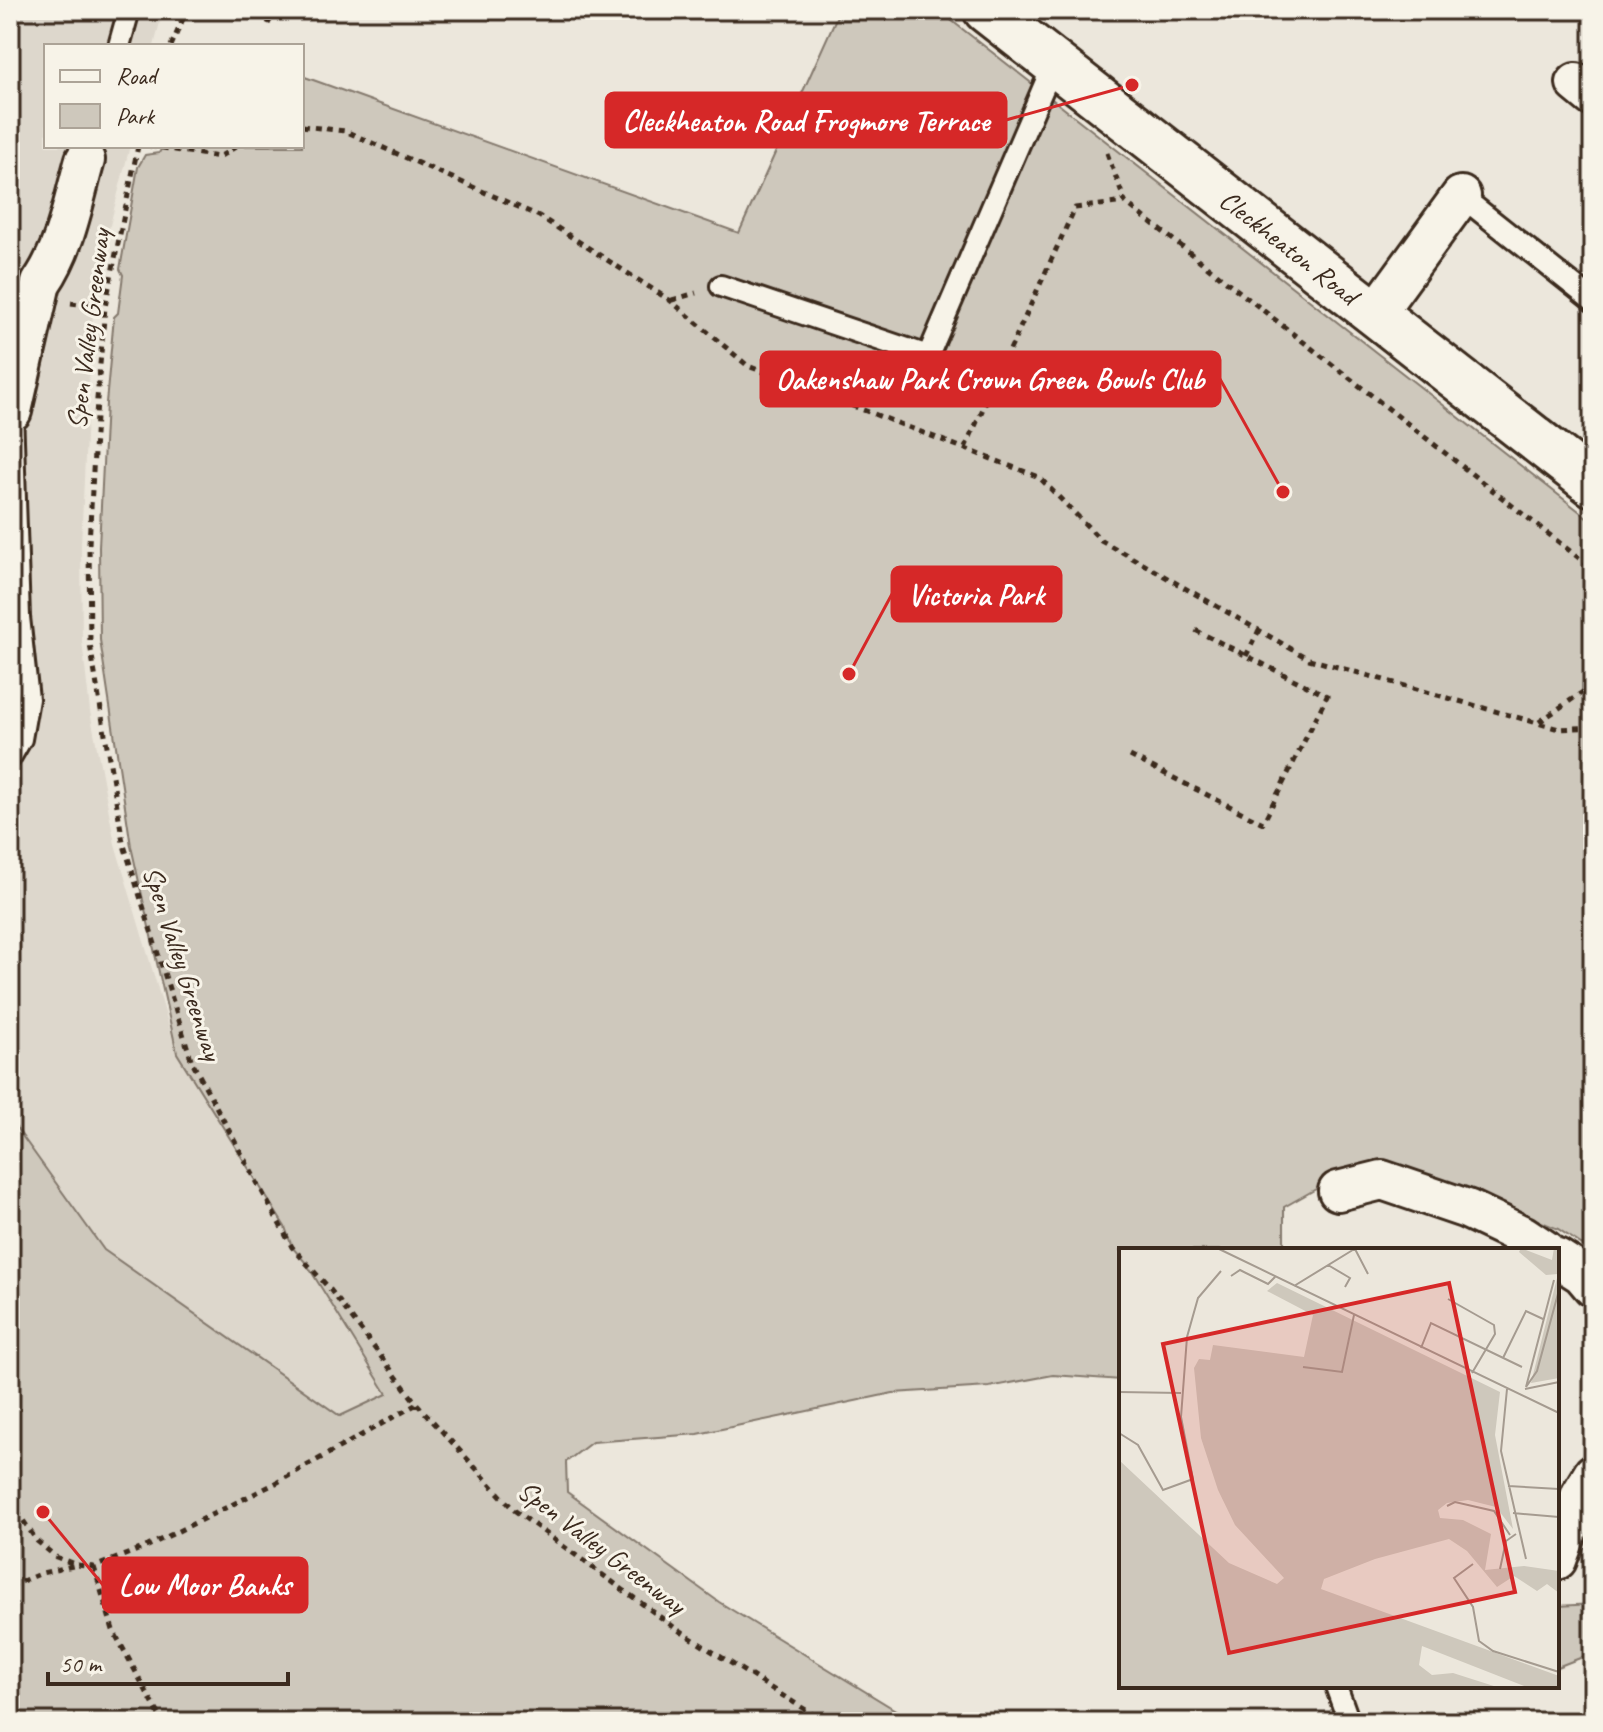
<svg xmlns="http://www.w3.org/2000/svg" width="1603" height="1732" font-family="Caveat,sans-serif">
	<rect width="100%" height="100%" fill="#ece7dc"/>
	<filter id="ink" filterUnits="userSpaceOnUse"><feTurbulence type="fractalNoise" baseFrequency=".0125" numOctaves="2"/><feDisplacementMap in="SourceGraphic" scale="16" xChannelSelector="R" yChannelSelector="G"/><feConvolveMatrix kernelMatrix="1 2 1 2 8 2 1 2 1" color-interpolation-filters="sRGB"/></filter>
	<g filter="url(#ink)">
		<path fill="#ddd7cc" d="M10,10h157l-6,8 -7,28h-108v100h84l-21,83 -18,99 -10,217 1,96 8,70 25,133 62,209 210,341 -47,22 -236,-167 -94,-130z"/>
		<path fill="#cec8bc" stroke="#84796d" stroke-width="2" d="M831,10h107l655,512v730l-35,-23 -102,-43 -115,-11 -57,32v42l2,1h-165v130l-68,-5 -64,12 -96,6 -195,41 -106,8 -26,20 1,30 152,110 196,120h-905v-603l94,131 236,166 47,-22 -81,-131 -14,-16 -7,-20 -108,-174 -46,-207 -31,-206 -1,-93 7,-144 8,-86 4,-4 5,-38 -3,-6 18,-102 7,-12 14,-2 4,-7h139v-70l437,157 98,-217z
			M1593,1604v49l-36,14v-61z"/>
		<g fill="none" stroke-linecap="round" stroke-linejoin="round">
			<defs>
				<path id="lane" d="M119,46l10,-36
					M1461,196l132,105
					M721,286l207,70 126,-293
					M10,758l11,-19 7,-40 -9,-82 -7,-206
					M1336,1686l13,36"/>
				<path id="street" d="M1576,83l17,14
					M1375,314l86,-118
					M12,411l29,-128c25,-36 32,-81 44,-123
					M1338,1191l44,-11 85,29 57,27 21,14
					M1557,1258l25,16 11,13
					M1557,1560l24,-66 12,-20"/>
				<path id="secondary" d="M986,10l607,474"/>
			</defs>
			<use href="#lane" stroke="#3b2a1e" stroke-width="26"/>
			<use href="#street" stroke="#3b2a1e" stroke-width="44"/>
			<use href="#secondary" stroke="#3b2a1e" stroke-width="50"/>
			<path stroke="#3b2a1e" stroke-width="5" stroke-dasharray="6 6" stroke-linecap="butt" d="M268,24l7,-14
				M171,46l16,-36
				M302,126l43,5 194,85 132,85 77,65 291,111 62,63 208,119 250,70 34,-2
				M138,146l-33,161 -8,92 -8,145 1,100 33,198 69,220 100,185 37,41 88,116 97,106 164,120 147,92
				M150,146l69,11 18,-11
				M1107,153l18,49 468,367
				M672,300l24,-7
				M71,303l34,4
				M965,448l110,-240 50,-6
				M1246,656l13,-26
				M1539,722l54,-37
				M1130,756l133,67 64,-127 -132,-66
				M10,1501l27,40 19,16 21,8 17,2 54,-21 128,-63 141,-79
				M94,1567l19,63 50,92
				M10,1586l32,-13 35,-8"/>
			<use href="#lane" stroke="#f7f3e8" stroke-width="20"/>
			<use href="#street" stroke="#f7f3e8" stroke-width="38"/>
			<use href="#secondary" stroke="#f7f3e8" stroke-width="44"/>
		</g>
	</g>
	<g text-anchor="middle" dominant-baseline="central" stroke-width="6" stroke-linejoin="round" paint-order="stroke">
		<g font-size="28" fill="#3b2a1e" stroke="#f7f3e8">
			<text transform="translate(1289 247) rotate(38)">Cleckheaton Road</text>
			<text transform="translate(88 329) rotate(-83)">Spen Valley Greenway</text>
			<text transform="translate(183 963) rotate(72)">Spen Valley Greenway</text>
			<text transform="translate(602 1547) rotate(37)">Spen Valley Greenway</text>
		</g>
	</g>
	<g transform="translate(1119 1248)">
		<rect width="440" height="440" fill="#ece7dc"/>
		<path d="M402,0l31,12 2,-12h5v130l-28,5 27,-109 -12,1 -27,-23zM158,35l223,109 -5,43 18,94 -17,-22 -28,-7 -21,3 -9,7 2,8 23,2 28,14 -6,36 39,-4 35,5v22l-12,-9 -10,7 -23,-15 -17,11 -30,-36 -18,-12 -74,20 -51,20 -3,10 238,87v12h-30l-107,-42 -3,19 13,10 21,-2 47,15h-381v-228l110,103 48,21 7,-6 -49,-53 -17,-35 -17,-52 -7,-70 5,-9 11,1 3,-15 91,12 9,-42 -46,-24z" fill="#cec8bc"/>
		<path fill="none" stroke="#a59b90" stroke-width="2" d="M98,0l342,165M236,1l13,25M209,17l22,13 -5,9M112,28l9,-6 28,14 7,-7M175,38l62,-38M329,51l46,26 1,9 -23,39M302,100l10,-25 91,44M384,110l23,-47 17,8M184,119l39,5 12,-57M407,139l28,-107M407,139l11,-16 22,-81M388,141l-6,62 25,108M406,141l34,-7M0,144l62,1M0,185l19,12 25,45 30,-11 -12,-62 6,-80 11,-39 23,-27M389,238l51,3M328,258l8,-4 39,9 16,24M394,265l46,4M354,316l-19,14 19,29 6,34 14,10 66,21M381,321l6,-28 10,-7"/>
		<path fill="#d62828" fill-opacity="0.15" stroke="#d62828" stroke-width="4" d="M330,35l66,309 -286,61 -66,-309z"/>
		<rect width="440" height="440" fill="none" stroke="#3b2a1e" stroke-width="4"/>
	</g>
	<path fill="none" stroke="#d62828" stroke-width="3" d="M1132 85L1006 120M1283 492L1220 379M849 674L892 594M43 1512L103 1585"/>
	<g fill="#d62828" stroke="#f7f3e8" stroke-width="3">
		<circle cx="1132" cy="85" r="8"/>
		<circle cx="1283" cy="492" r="8"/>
		<circle cx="849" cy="674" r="8"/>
		<circle cx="43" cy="1512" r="8"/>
	</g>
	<g fill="#d62828" stroke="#d62828" stroke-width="3">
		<rect x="606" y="93" width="400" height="54" rx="8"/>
		<rect x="761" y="352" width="459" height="54" rx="8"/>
		<rect x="892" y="567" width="169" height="54" rx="8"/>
		<rect x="103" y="1558" width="204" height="54" rx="8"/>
	</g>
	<g font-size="30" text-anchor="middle" font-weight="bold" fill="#fff">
		<text x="806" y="131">Cleckheaton Road Frogmore Terrace</text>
		<text x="990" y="389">Oakenshaw Park Crown Green Bowls Club</text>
		<text x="976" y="605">Victoria Park</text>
		<text x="205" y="1595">Low Moor Banks</text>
	</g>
	<rect width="1603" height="1732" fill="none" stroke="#f7f3e8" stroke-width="40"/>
	<rect x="20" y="20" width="1563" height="1692" fill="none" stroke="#3b2a1e" stroke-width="3" filter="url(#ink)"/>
	<rect x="44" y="44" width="260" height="104" fill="#f7f3e8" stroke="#aca397" stroke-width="2"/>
	<rect x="60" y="70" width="40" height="12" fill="#f7f3e8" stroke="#aca397" stroke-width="2"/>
	<text x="116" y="84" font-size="24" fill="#3b2a1e">Road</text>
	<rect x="60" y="104" width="40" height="24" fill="#cec8bc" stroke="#aca397" stroke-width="2"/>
	<text x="116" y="124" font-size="24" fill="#3b2a1e">Park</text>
	<path d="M48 1672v12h240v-12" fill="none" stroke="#3b2a1e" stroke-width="4"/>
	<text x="60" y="1672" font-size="24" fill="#3b2a1e" stroke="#f7f3e8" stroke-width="6" paint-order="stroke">50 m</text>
</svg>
